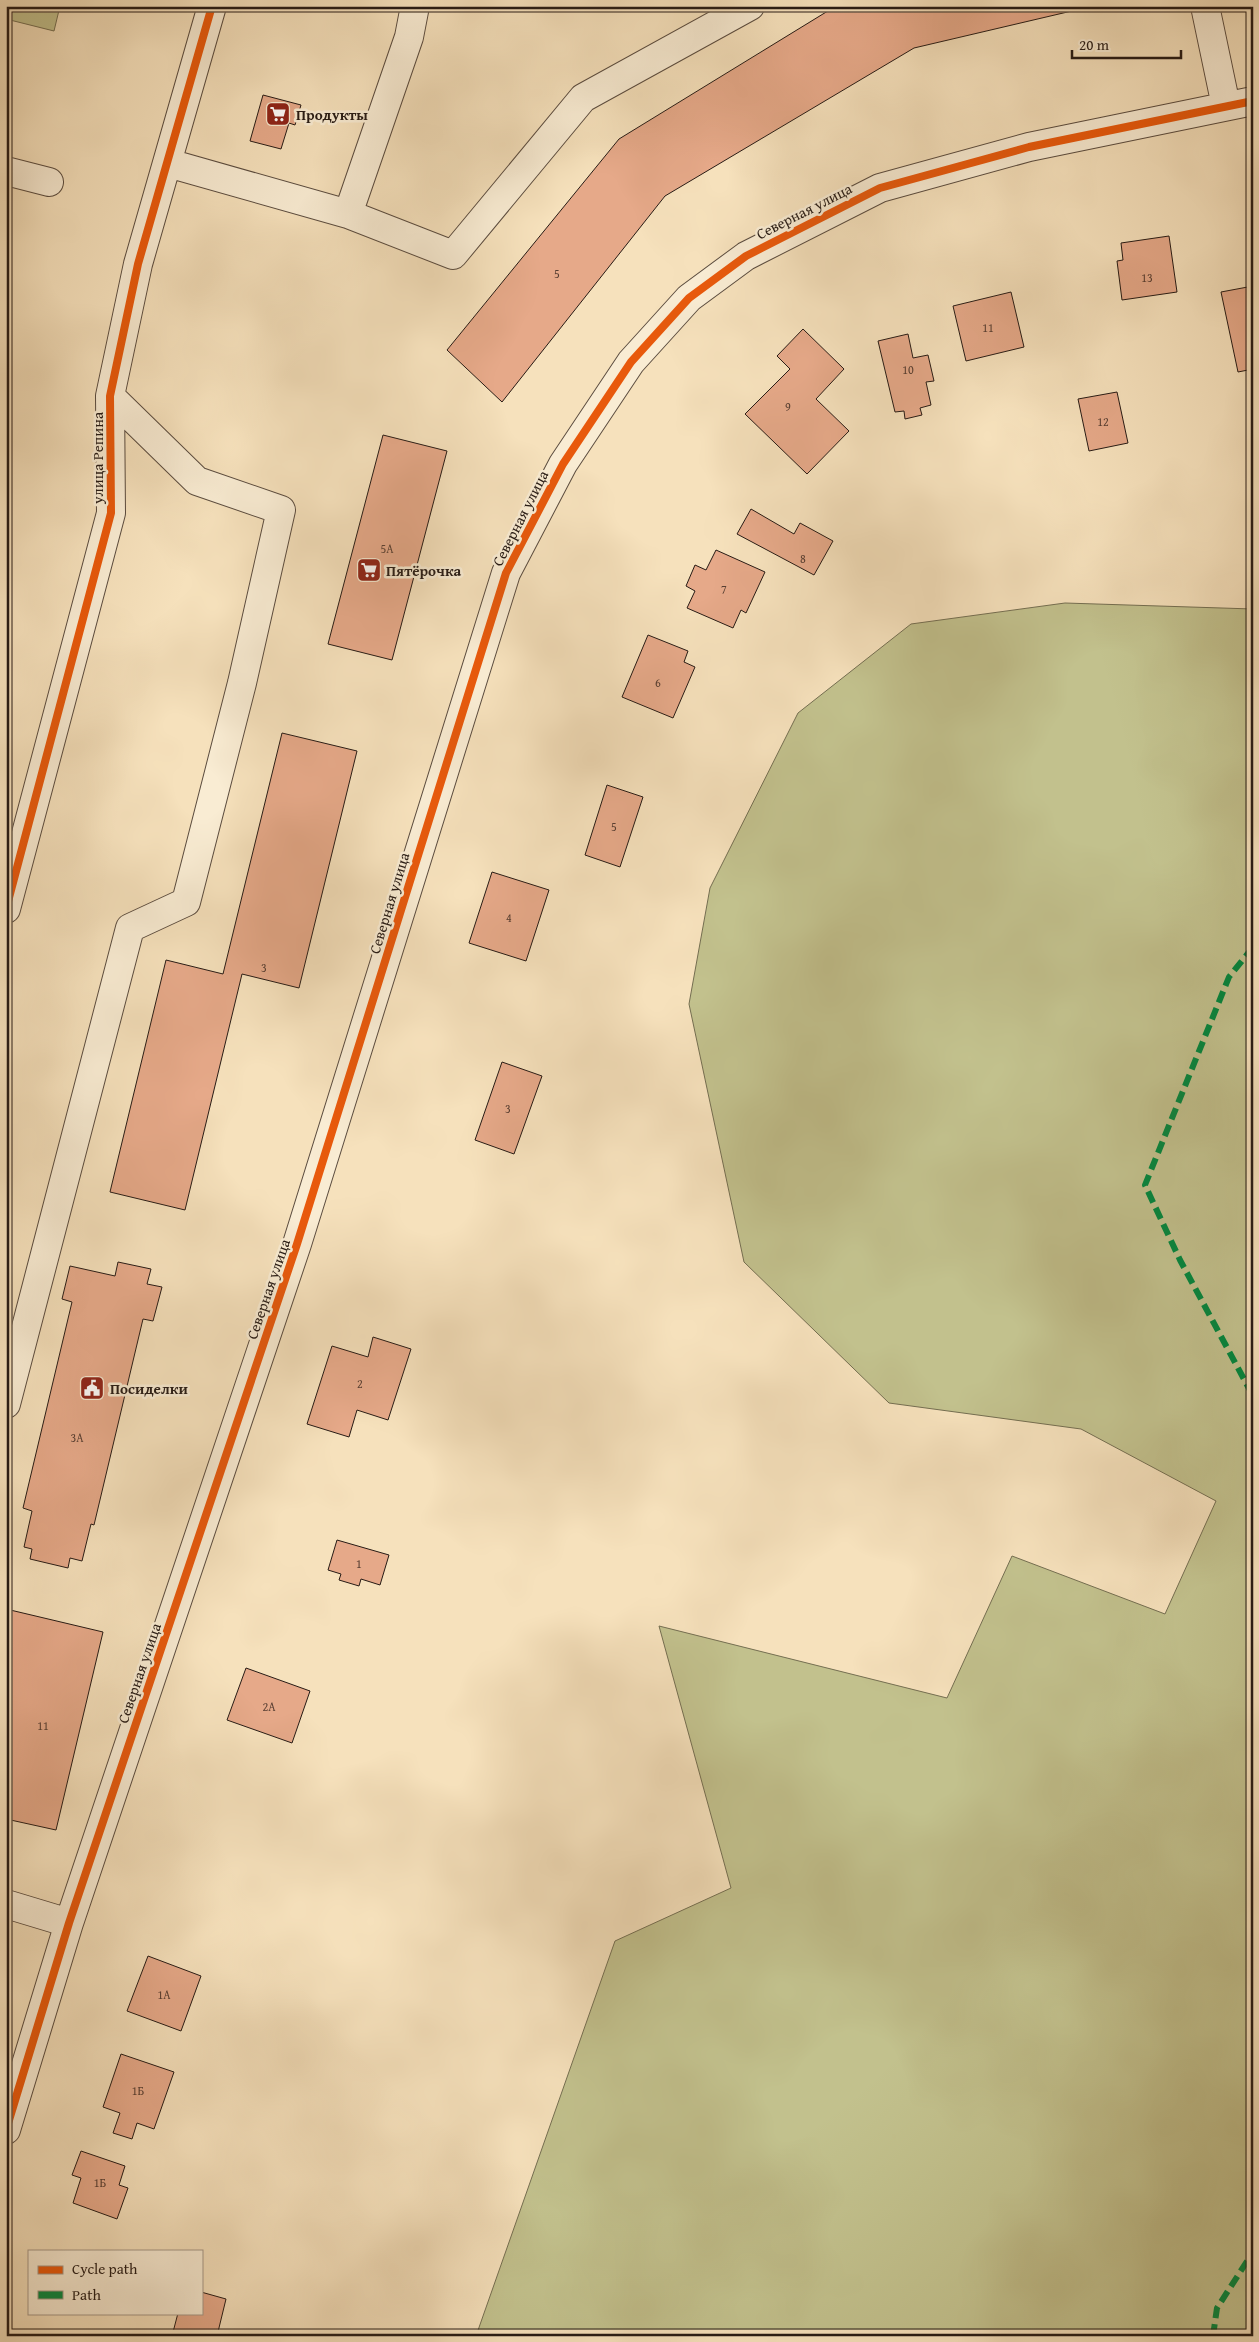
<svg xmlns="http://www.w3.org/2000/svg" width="1259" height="2342" font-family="'Gentium Book Plus',serif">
	<rect width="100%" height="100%" fill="#f6e1bc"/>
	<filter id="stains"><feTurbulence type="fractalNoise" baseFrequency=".004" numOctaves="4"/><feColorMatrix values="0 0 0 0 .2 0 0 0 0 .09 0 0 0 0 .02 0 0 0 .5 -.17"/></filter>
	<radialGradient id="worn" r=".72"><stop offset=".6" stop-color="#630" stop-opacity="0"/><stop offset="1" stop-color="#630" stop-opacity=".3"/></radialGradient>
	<path fill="#c2c18d" stroke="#746e51" d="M6,6h54l-6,25 -48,-12z
		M1065,603l188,6v1727h-777l139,-395 116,-53 -72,-262 288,72 65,-142 153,58 51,-113 -135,-72 -192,-26 -145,-141 -55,-258 21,-116 88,-175 113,-89z"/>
	<path fill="#e6a989" stroke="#271b15" d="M836,6h257l-179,42 -249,148 -163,206 -55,-52 172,-211z
		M263,95l38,10 -6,20 -6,-2 -8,26 -31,-8z
		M6,201l5,1 -5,20z
		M1169,236l8,56 -55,8 -5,-39 6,-1 -2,-17z
		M1253,286v83l-15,3 -17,-80z
		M1011,292l13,55 -58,14 -13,-55z
		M803,329l41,40 -28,30 33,32 -42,43 -62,-60 45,-45 -13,-13z
		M908,334l5,24 15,-3 6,26 -8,1 5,23 -11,3 2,7 -17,4 -1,-8 -9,1 -17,-71z
		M1117,392l11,51 -39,8 -11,-52z
		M383,435l64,16 -55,209 -64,-16z
		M751,509l43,25 6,-11 33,18 -19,34 -77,-41z
		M716,550l49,22 -19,41 -5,-3 -8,18 -46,-20 8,-17 -9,-5 9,-21 11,5z
		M648,635l40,16 -4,11 11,5 -22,51 -51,-21z
		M282,733l75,18 -58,237 -57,-14 -57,236 -75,-18 56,-232 57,14z
		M607,785l36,12 -23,70 -35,-12z
		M492,872l57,18 -23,71 -57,-18z
		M502,1062l40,14 -28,78 -39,-14z
		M118,1262l33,7 -4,15 15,3 -9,34 -10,-2 -49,206 -3,-1 -9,37 -12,-3 -2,10 -38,-9 2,-10 -8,-2 8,-36 -9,-3 49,-206 -10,-3 8,-33 45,10z
		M373,1337l38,12 -23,71 -31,-10 -8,27 -42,-13 25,-78 36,11z
		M337,1540l52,15 -9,30 -19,-6 -2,7 -20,-6 2,-6 -13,-4z
		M6,1609l97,23 -47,198 -50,-11z
		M246,1668l64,23 -18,52 -65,-23z
		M148,1956l53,20 -20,55 -54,-20z
		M121,2054l53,18 -20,57 -17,-6 -5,16 -19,-6 7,-20 -17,-6z
		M81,2151l44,15 -6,19 9,3 -11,31 -44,-16 8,-25 -9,-3z
		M201,2292l25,7 -9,37h-45l6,-23h23z"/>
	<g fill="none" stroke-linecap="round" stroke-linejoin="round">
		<defs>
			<path id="minor" d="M1205,6l21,100
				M168,163l180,51 61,-177 6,-31
				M6,171l43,11
				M348,214l105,41 130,-157 167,-92
				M6,909l105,-396 -1,-117 28,-132 74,-258
				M6,1404l124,-476 56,-26 56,-219 39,-173 -84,-29 -87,-85
				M6,1904l63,19
				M6,2130l63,-207 228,-679 209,-671 57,-109 68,-102 58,-64 57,-42 134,-68 149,-41 224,-46"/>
		</defs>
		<use href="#minor" stroke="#5b4c3f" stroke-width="30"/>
		<use href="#minor" stroke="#f9ecd3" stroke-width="28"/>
		<path stroke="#00873e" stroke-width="6" stroke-dasharray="12 6" stroke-linecap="butt" d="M1253,947l-24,30 -84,208 35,75 73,136
			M1213,2336l4,-28 36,-56"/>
		<defs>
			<path id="cycleway" d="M6,909l105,-396 -1,-117 28,-132 74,-258
				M6,2130l63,-207 228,-679 209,-671 57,-109 68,-102 58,-64 57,-42 134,-68 149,-41 224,-46"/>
		</defs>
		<use href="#cycleway" stroke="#f9ecd3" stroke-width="11"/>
		<use href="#cycleway" stroke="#e8590c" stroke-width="8"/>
	</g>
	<defs>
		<symbol id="supermarket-square" viewBox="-11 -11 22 22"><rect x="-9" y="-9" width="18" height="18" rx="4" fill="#8f2418" stroke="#f9ecd3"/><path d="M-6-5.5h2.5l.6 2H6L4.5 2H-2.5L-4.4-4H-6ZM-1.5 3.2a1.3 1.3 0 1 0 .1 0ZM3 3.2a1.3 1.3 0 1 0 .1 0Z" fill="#fff"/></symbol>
		<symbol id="civic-square" viewBox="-11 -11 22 22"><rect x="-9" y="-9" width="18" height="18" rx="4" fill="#8f2418" stroke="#f9ecd3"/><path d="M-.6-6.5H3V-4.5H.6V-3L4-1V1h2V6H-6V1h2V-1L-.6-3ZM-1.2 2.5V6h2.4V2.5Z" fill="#fff"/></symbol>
	</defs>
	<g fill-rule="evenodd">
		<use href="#supermarket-square" x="264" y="100" width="28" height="28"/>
		<use href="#supermarket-square" x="355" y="556" width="28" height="28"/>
		<use href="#civic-square" x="78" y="1374" width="28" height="28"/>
	</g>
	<g text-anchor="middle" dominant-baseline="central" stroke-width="5" stroke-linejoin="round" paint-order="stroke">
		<g font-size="12" fill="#573e32">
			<text x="557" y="273">5</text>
			<text x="1147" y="277">13</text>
			<text x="988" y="327">11</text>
			<text x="908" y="369">10</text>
			<text x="788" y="406">9</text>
			<text x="1103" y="421">12</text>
			<text x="387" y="548">5А</text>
			<text x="803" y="558">8</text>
			<text x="724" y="589">7</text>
			<text x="658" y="682">6</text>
			<text x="614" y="826">5</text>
			<text x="509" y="917">4</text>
			<text x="264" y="967">3</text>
			<text x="508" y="1108">3</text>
			<text x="360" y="1383">2</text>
			<text x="77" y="1437">3А</text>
			<text x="359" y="1563">1</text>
			<text x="269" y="1706">2А</text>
			<text x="43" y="1725">11</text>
			<text x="164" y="1994">1А</text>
			<text x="138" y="2090">1Б</text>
			<text x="100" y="2182">1Б</text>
		</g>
		<g font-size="15" font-weight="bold" fill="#271b15" stroke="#f9ecd3" text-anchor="start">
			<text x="296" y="114">Продукты</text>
			<text x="386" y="570">Пятёрочка</text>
			<text x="110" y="1388">Посиделки</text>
		</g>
		<g font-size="15" fill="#271b15" stroke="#f9ecd3">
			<text transform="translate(804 211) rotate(-27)">Северная улица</text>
			<text transform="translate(97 458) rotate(-90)">улица Репина</text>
			<text transform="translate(520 518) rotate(-63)">Северная улица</text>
			<text transform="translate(389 903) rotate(-73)">Северная улица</text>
			<text transform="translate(268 1289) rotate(-71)">Северная улица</text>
			<text transform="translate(139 1673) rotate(-71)">Северная улица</text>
		</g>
	</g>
	<rect width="1259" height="2342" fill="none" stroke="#f6e1bc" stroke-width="25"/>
	<rect x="8" y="8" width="1244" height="2327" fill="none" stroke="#271b15" stroke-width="2.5"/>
	<rect x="12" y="12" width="1234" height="2317" fill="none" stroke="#271b15"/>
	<rect x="28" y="2250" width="175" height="65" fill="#f9ecd3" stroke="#a59887"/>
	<rect x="38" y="2266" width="25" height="8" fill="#e8590c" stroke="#a59887"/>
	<text x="72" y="2274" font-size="15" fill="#271b15">Cycle path</text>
	<rect x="38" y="2291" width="25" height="8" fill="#00873e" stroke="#a59887"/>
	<text x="72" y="2300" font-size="15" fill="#271b15">Path</text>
	<path d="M1072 50v8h109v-8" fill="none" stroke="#271b15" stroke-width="2.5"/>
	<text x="1079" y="50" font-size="15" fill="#271b15" stroke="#f9ecd3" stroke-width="4" paint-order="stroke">20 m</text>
	<rect width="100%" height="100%" filter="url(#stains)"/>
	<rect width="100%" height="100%" fill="url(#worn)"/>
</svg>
